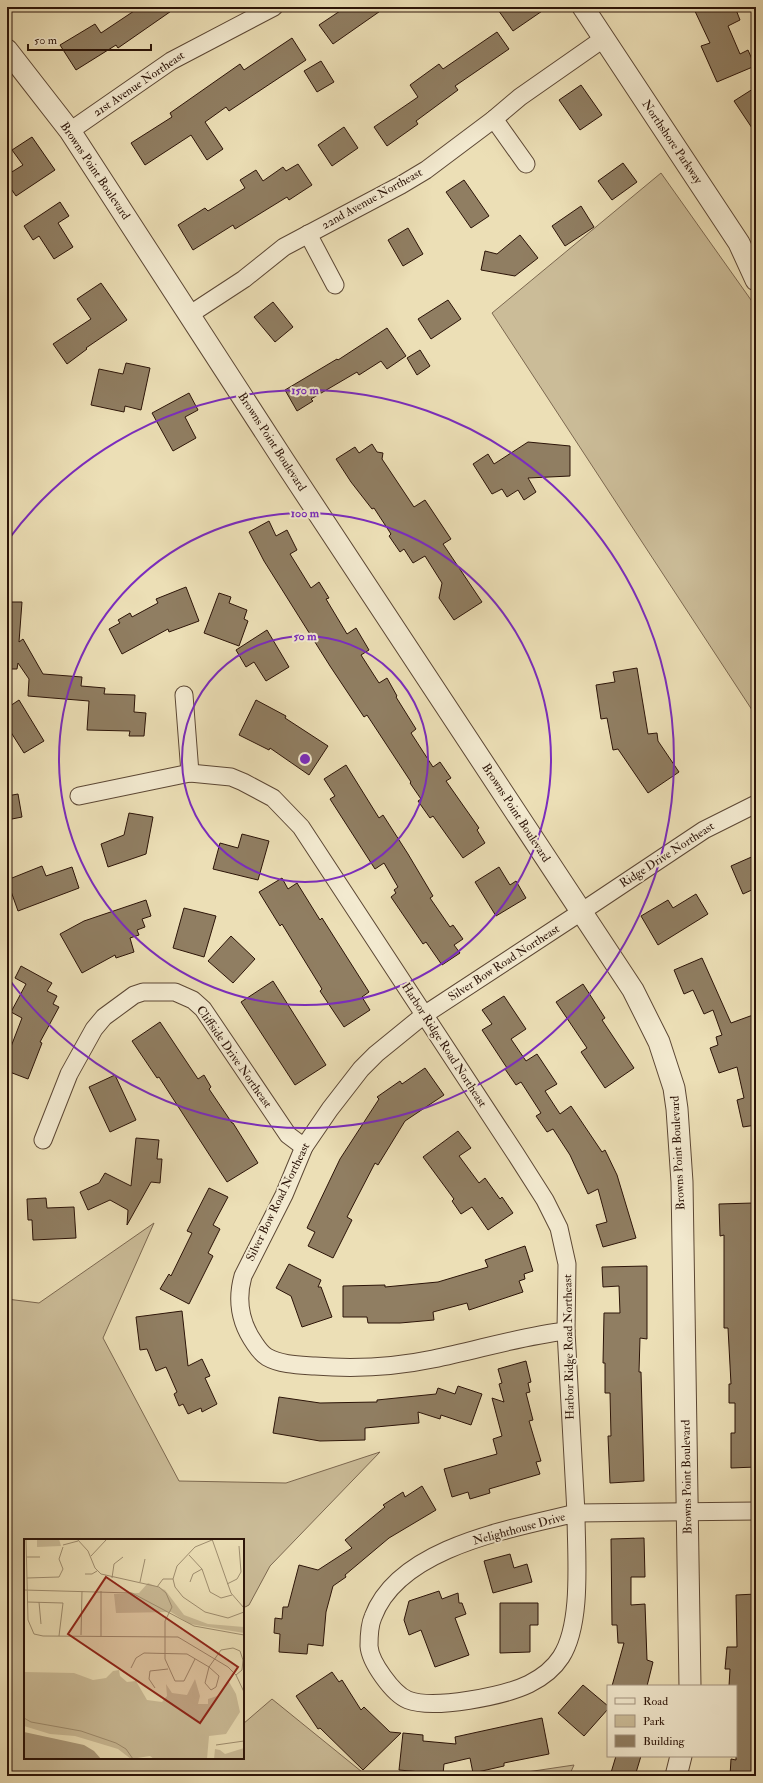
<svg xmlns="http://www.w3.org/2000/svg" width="763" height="1783" viewBox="0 0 763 1783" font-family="'IM FELL Double Pica',serif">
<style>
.green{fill:#cbbc98;stroke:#7c6850}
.building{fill:#907e62;stroke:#2c1408}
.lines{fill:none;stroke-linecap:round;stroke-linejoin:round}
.minor-casing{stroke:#5c4734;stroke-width:19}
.tertiary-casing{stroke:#5c4734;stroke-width:23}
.minor{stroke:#f3ead0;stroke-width:17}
.tertiary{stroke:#f3ead0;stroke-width:21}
.ring{fill:none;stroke:#7b2cbf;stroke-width:2}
.labels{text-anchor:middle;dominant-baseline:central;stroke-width:4;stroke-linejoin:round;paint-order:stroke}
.street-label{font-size:12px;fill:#2c1408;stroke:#f3ead0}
.inset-road{fill:none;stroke:#9f8e70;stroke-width:1}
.view{fill:#8f2418;fill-opacity:0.15;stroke:#8f2418;stroke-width:2}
.inset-edge{fill:none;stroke:#2c1408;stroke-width:2}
.centre{fill:#7b2cbf;stroke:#f3ead0;stroke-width:2}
.ring-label{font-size:12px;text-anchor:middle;font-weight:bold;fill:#7b2cbf;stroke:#f3ead0;stroke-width:4;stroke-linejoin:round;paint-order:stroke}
</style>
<rect width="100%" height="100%" fill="#ecdfb6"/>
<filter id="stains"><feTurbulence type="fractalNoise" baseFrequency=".005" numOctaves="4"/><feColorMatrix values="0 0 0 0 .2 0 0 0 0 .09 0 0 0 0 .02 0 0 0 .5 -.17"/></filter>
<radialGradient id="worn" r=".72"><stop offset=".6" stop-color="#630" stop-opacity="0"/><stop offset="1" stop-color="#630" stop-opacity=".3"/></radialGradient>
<g class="green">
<polygon points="661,173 756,307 756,716 492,313"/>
<polygon points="154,1223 103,1338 179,1481 286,1483 380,1452 270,1566 249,1605 243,1608 243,1540 25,1540 25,1758 243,1758 243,1724 272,1699 367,1776 7,1776 7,1299 39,1303"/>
<polygon points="574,1765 569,1776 500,1776"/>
</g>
<g class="building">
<polygon points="140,7 177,7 118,48 116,45 76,70 60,45 95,24 101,33"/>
<polygon points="346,7 386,7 333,44 319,25"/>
<polygon points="496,7 548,7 513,31"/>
<polygon points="693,7 735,7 740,20 728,26 740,54 748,50 755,66 717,82 701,46 710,43"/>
<polygon points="497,32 509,49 455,86 458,90 416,121 418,124 387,146 374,127 418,97 410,85 439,64 443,69"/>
<polygon points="292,38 306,60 229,111 226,107 205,122 223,149 207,160 191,135 145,165 131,143 172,117 170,113 240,64 244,70"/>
<polygon points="321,61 334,82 317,92 304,71"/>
<polygon points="581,85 602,115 580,130 559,100"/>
<polygon points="756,87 756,134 734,101"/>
<polygon points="344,127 358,148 332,166 318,145"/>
<polygon points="32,137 55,170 16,196 7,183 7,175 23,165 12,150"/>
<polygon points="623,163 637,182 612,200 598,181"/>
<polygon points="298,164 312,185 289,200 287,197 235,229 233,225 193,250 178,225 205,208 208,211 245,188 240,180 256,170 263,181 283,167 286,171"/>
<polygon points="464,180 489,216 471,228 446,192"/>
<polygon points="60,202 69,216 58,223 73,247 54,259 39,236 33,240 24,226"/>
<polygon points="581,206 594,227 565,246 552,226"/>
<polygon points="408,228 423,254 403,266 388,240"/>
<polygon points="520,235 538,258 515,276 481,270 485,251 497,254"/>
<polygon points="101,283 127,320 86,348 87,349 67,364 53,344 91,319 77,299"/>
<polygon points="448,300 461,319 431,339 418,319"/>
<polygon points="273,302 293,327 275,342 254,317"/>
<polygon points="387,328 406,356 387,369 381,361 359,375 357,372 311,399 313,401 297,411 285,390 337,359 338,360"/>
<polygon points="420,350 430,366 417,375 407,358"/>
<polygon points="126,363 150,368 141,410 125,406 124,412 91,405 99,369 123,374"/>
<polygon points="189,393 198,410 185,417 196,438 173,451 152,413"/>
<polygon points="528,442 570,446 570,476 528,478 536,492 524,500 518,490 507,497 502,489 492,494 473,464 488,454 494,464"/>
<polygon points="372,444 377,452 383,453 382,459 414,507 425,500 451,539 443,544 482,602 454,620 439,598 442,583 425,556 413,563 404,549 400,552 389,536 391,534 374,508 372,509 351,482 336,459 355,447 359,453"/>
<polygon points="269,521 276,536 287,530 297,550 290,554 311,588 319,582 329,598 326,599 347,634 356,628 369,650 361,655 379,683 387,678 397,696 396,697 416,729 411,733 433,767 440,762 451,778 446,781 479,828 477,830 485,843 463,858 433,816 430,818 418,801 421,799 410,783 411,782 367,715 364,717 330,666 264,561 249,532"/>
<polygon points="186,587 199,621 169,632 168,629 122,654 109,629 120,623 118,620 130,613 132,617 158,603 156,599"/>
<polygon points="219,593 231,597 229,603 247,610 244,619 248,621 239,646 204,633"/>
<polygon points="7,602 22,602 19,642 23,639 43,674 82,677 81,686 105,688 104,694 135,695 134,712 146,713 144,736 129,736 130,731 87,730 89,701 28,696 29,679 18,663 17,669 7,669"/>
<polygon points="267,630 289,667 266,681 254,662 246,667 236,650"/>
<polygon points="637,668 648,734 657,733 658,741 679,772 648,793 618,749 613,750 607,718 601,719 596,685 615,682 613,672"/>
<polygon points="19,700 44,741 24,753 7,726 7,708"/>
<polygon points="256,700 286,716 285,718 328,746 309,775 270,748 269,750 239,735"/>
<polygon points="346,765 379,818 383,815 408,854 433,896 430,898 450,927 453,925 463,939 454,945 460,953 442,965 426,942 423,944 391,897 396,893 394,890 398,887 384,863 375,869 330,799 335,796 324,779"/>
<polygon points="18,794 22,817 7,820 7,796"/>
<polygon points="129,813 153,817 146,854 108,867 101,844 124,835"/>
<polygon points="242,834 269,841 258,880 213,869 220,843 238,848"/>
<polygon points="756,855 756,888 743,894 731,866"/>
<polygon points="42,866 46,876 72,867 79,888 18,911 7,880"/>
<polygon points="499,867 510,885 516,881 526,898 496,916 475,882"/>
<polygon points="282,878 288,889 297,883 320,920 322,918 369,992 362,997 370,1010 344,1027 320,991 322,989 282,924 280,926 259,892"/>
<polygon points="696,894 708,914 658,945 641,916 668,900 673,908"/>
<polygon points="146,900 151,916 142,919 145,927 137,930 139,935 130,938 134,952 116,958 115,955 82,973 60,934 84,921"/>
<polygon points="184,908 216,916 204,957 173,948"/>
<polygon points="231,936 255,959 233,983 208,961"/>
<polygon points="702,958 731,1023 753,1015 756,1022 756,1125 743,1127 737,1100 744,1098 737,1067 719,1073 710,1048 718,1045 716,1037 722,1035 713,1010 704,1014 693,990 684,994 674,970"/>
<polygon points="21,966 52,983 47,991 57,996 53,1004 59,1007 40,1042 42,1043 28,1079 7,1071 7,1057 22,1018 11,1012 26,984 15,978"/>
<polygon points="273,981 326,1065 295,1085 241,1002"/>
<polygon points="583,984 605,1018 602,1020 634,1068 605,1088 581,1052 587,1048 556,1002"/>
<polygon points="504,996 526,1029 511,1039 526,1061 537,1054 557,1084 545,1091 560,1114 571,1106 602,1152 605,1150 617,1175 636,1238 603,1247 596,1225 607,1222 598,1189 588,1194 570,1155 553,1129 547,1132 536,1116 541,1113 521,1082 516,1085 505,1069 507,1068 482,1030 492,1024 482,1010"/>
<polygon points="160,1022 198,1079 204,1075 211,1087 209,1089 232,1123 233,1123 258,1163 227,1182 159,1077 157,1078 132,1041"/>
<polygon points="425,1068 444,1095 405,1121 378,1165 375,1163 347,1217 352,1220 333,1258 308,1246 315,1232 307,1228 340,1159 379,1099 377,1097 400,1081 402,1084"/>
<polygon points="115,1075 136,1120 110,1132 89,1087"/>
<polygon points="458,1131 471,1148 459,1156 479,1183 485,1178 500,1199 502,1197 513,1213 488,1230 472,1207 461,1214 452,1201 454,1199 423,1157"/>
<polygon points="136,1138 159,1140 157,1159 162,1159 160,1183 151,1182 127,1225 128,1210 110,1200 88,1210 80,1192 99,1183 105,1173 131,1186"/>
<polygon points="209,1188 228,1197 213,1225 220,1229 208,1253 213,1256 189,1304 160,1289 169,1274 171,1276 192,1233 187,1231"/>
<polygon points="46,1198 47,1208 74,1207 76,1238 33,1240 32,1220 28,1220 27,1199"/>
<polygon points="753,1203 754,1248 756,1248 756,1467 731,1468 731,1433 735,1433 735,1403 729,1403 729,1384 731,1384 728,1328 724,1328 724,1235 720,1236 719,1204"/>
<polygon points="525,1246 533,1271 524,1274 525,1279 519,1281 523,1292 469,1310 467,1303 433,1312 434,1320 400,1323 368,1323 367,1317 343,1317 343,1286 385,1285 385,1287 438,1282 488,1267 485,1260"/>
<polygon points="289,1264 321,1280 318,1287 321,1287 332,1317 302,1327 291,1296 276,1288"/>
<polygon points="647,1266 647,1339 640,1338 639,1372 641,1372 644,1481 610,1483 608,1436 611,1436 610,1393 605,1393 605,1363 603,1363 604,1313 620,1313 619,1286 603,1287 602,1267"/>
<polygon points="182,1311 188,1366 202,1359 210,1376 205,1378 217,1404 202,1412 201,1408 188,1414 183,1404 179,1406 174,1394 177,1392 166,1367 156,1371 147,1349 140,1350 136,1317"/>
<polygon points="526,1361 531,1382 528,1383 530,1392 526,1393 533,1420 529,1421 541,1461 536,1462 540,1474 489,1489 490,1493 470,1499 468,1492 452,1497 444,1469 497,1454 493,1439 502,1436 492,1398 504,1402 499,1384 502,1383 498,1369"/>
<polygon points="458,1386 482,1394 471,1425 441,1415 440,1419 418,1412 419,1423 365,1428 365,1440 320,1441 273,1433 279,1397 320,1403 377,1402 377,1400 436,1394 438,1388 455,1394"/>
<polygon points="422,1486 436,1510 389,1538 345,1575 346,1577 333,1586 326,1612 323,1646 308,1644 307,1654 279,1652 280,1634 274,1633 275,1618 282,1619 283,1607 288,1607 299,1565 318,1570 352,1548 345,1540 385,1507 383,1505 403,1492 405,1497"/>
<polygon points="644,1538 645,1577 631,1577 631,1605 645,1604 647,1660 653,1662 647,1686 612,1686 624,1643 618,1643 617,1625 612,1625 611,1539"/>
<polygon points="510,1554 514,1568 527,1564 532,1582 493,1593 484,1561"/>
<polygon points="439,1591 442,1599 458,1593 459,1603 462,1603 466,1614 455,1618 469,1655 435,1667 421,1630 409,1635 404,1620 409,1601"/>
<polygon points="756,1594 756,1776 730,1776 731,1759 736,1760 736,1686 729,1686 730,1669 725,1669 727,1647 737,1647 736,1595"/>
<polygon points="500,1603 538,1603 538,1625 530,1625 530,1652 500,1653"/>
<polygon points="332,1672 339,1682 342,1680 361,1710 364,1707 390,1732 401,1733 363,1770 320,1728 318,1729 296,1696"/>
<polygon points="583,1685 608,1706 608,1709 584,1736 558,1713"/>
<polygon points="542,1718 549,1754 504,1763 504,1766 473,1773 470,1758 444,1764 443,1774 399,1770 403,1733 423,1735 423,1741 456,1744 455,1737"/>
<polygon points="616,1756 641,1756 635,1776 610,1776"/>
</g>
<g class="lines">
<defs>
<g id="minor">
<polyline points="494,119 526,164"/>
<polyline points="70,131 171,61 274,7"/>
<polyline points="308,234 335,285"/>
<polyline points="189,315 244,279 284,247 401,185 426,170 494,119 520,97 603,39"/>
<polyline points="184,695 190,773"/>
<polyline points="79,796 190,773 231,777 243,782 273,798 301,827 515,1153 545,1200 559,1228 567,1264 566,1331 576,1513 756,1511"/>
<polyline points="43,1140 69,1074 94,1029 104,1017 134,995 143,992 175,992 193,1000 203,1009 288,1135 304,1147"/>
<path d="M566,1331C521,1336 478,1350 433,1359C395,1367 354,1369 315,1366C300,1365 281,1365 267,1357C262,1354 259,1350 255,1344C240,1323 236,1301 243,1276L284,1195L304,1147L330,1109L361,1069L376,1054L424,1015L581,912L704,830L756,804"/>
<path d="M576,1513C576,1554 583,1623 561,1657C554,1668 541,1678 529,1684C504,1696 434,1710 408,1700C393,1694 370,1662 369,1646C369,1637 369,1626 373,1617C399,1547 511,1529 576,1513Z"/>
</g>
<g id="tertiary">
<polyline points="583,7 739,243 756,280"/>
<polyline points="7,50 70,131 284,461 633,990 659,1042 674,1088 677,1109 682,1182 690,1686"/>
<polyline points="676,1776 681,1756"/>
</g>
</defs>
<use href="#minor" class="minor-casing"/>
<use href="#tertiary" class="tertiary-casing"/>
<use href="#minor" class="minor"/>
<use href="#tertiary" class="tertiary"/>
</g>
<g class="ring">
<circle cx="305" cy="759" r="123"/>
<circle cx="305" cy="759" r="246"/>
<path d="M8 540A369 369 0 1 1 8 978"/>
</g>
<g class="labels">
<g class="street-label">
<text transform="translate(139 84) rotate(-34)">21st Avenue Northeast</text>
<text transform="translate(672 142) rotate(56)">Northshore Parkway</text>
<text transform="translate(95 171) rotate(56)">Browns Point Boulevard</text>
<text transform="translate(372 199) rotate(-29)">22nd Avenue Northeast</text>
<text transform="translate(272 442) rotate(57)">Browns Point Boulevard</text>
<text transform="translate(516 813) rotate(57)">Browns Point Boulevard</text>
<text transform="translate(667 855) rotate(-33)">Ridge Drive Northeast</text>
<text transform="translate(504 963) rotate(-33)">Silver Bow Road Northeast</text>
<text transform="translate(444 1045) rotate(57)">Harbor Ridge Road Northeast</text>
<text transform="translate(234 1057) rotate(55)">Cliffside Drive Northeast</text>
<text transform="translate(678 1153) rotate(-93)">Browns Point Boulevard</text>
<text transform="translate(278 1202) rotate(-64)">Silver Bow Road Northeast</text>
<text transform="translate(569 1347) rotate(-91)">Harbor Ridge Road Northeast</text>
<text transform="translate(687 1477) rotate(-91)">Browns Point Boulevard</text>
<text transform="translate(519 1529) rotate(-15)">Nelighthouse Drive</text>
</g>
</g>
<g transform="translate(24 1539)">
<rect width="220" height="220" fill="#ecdfb6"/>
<path d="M13,0H35L37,7L13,8ZM124,44L141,51L160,76L184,85L220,88V94L166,85L147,73L92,74L90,55L115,54ZM95,131L96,137L103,143L112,142L123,161L138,163L143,157L142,145L148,154L163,156L171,140L176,157L174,165H184V160L196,156L204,141L212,155L216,173L202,195L185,197L183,220H130L126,217L107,220L94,210L51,197L26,195L0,187V133L50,134L69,141L82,139L89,132ZM220,209V220H190L191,210L196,211L201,215Z" fill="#cbbc98"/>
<path d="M0,193L60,206L70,212L77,220H0Z" fill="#ab9a7b"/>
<path class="inset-road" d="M2,0L4,81L10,95L19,97L154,98L204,128L212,136L220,153M53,0L64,12L71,29L77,35L135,48L142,54L148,68L141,82V120L151,142H160L171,120M188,0L207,54L220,69M188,1L171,8L153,27L149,40L151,48L159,58L181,73L204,79L220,73M39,6L54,2M165,16L178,30L186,53L197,59L208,56M67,17L82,1M2,18H16M61,35H68L73,32M3,39L35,38L39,30L35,20L39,8M88,39L90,25L99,18M116,43L121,20M166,43L169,35L178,30M203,45L213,40L217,33L215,7M133,48L139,40H149M0,51L108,54L170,87L220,96M3,63L39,64L35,97M15,63L17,85M57,96L58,52M77,97V52M185,128L195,137L192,148L187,151L181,144ZM107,129L112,119L120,114L163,115L185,128L197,111L209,109L216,112L219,121L218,131L212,136M131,149L125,140L126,132L144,130M0,179L7,183L57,192L92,204L102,210L109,220M192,206L220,202"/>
<path class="view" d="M82,38L214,128L176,184L44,95Z"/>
<rect width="220" height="220" class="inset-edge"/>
</g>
<circle cx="305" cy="759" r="6" class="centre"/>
<g class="ring-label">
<text x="305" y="394">150 m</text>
<text x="305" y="517">100 m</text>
<text x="305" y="640">50 m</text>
</g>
<rect width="763" height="1783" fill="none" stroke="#ecdfb6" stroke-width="24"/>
<rect x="8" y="8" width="747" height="1767" fill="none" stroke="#2c1408" stroke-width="2"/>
<rect x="12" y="12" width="739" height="1759" fill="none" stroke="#2c1408"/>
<rect x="607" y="1685" width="130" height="72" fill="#f3ead0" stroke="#a39480"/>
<rect x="615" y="1698" width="20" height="6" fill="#f3ead0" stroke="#a39480"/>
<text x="643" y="1705" font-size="12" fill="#2c1408">Road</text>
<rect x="615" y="1715" width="20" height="12" fill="#cbbc98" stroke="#a39480"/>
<text x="643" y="1725" font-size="12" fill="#2c1408">Park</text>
<rect x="615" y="1735" width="20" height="12" fill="#907e62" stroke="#a39480"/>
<text x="643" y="1745" font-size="12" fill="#2c1408">Building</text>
<path d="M28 44v6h123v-6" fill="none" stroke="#2c1408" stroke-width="2"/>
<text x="34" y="44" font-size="12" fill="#2c1408" stroke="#f3ead0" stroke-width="3" paint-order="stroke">50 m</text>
<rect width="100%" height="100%" filter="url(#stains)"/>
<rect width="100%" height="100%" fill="url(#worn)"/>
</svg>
